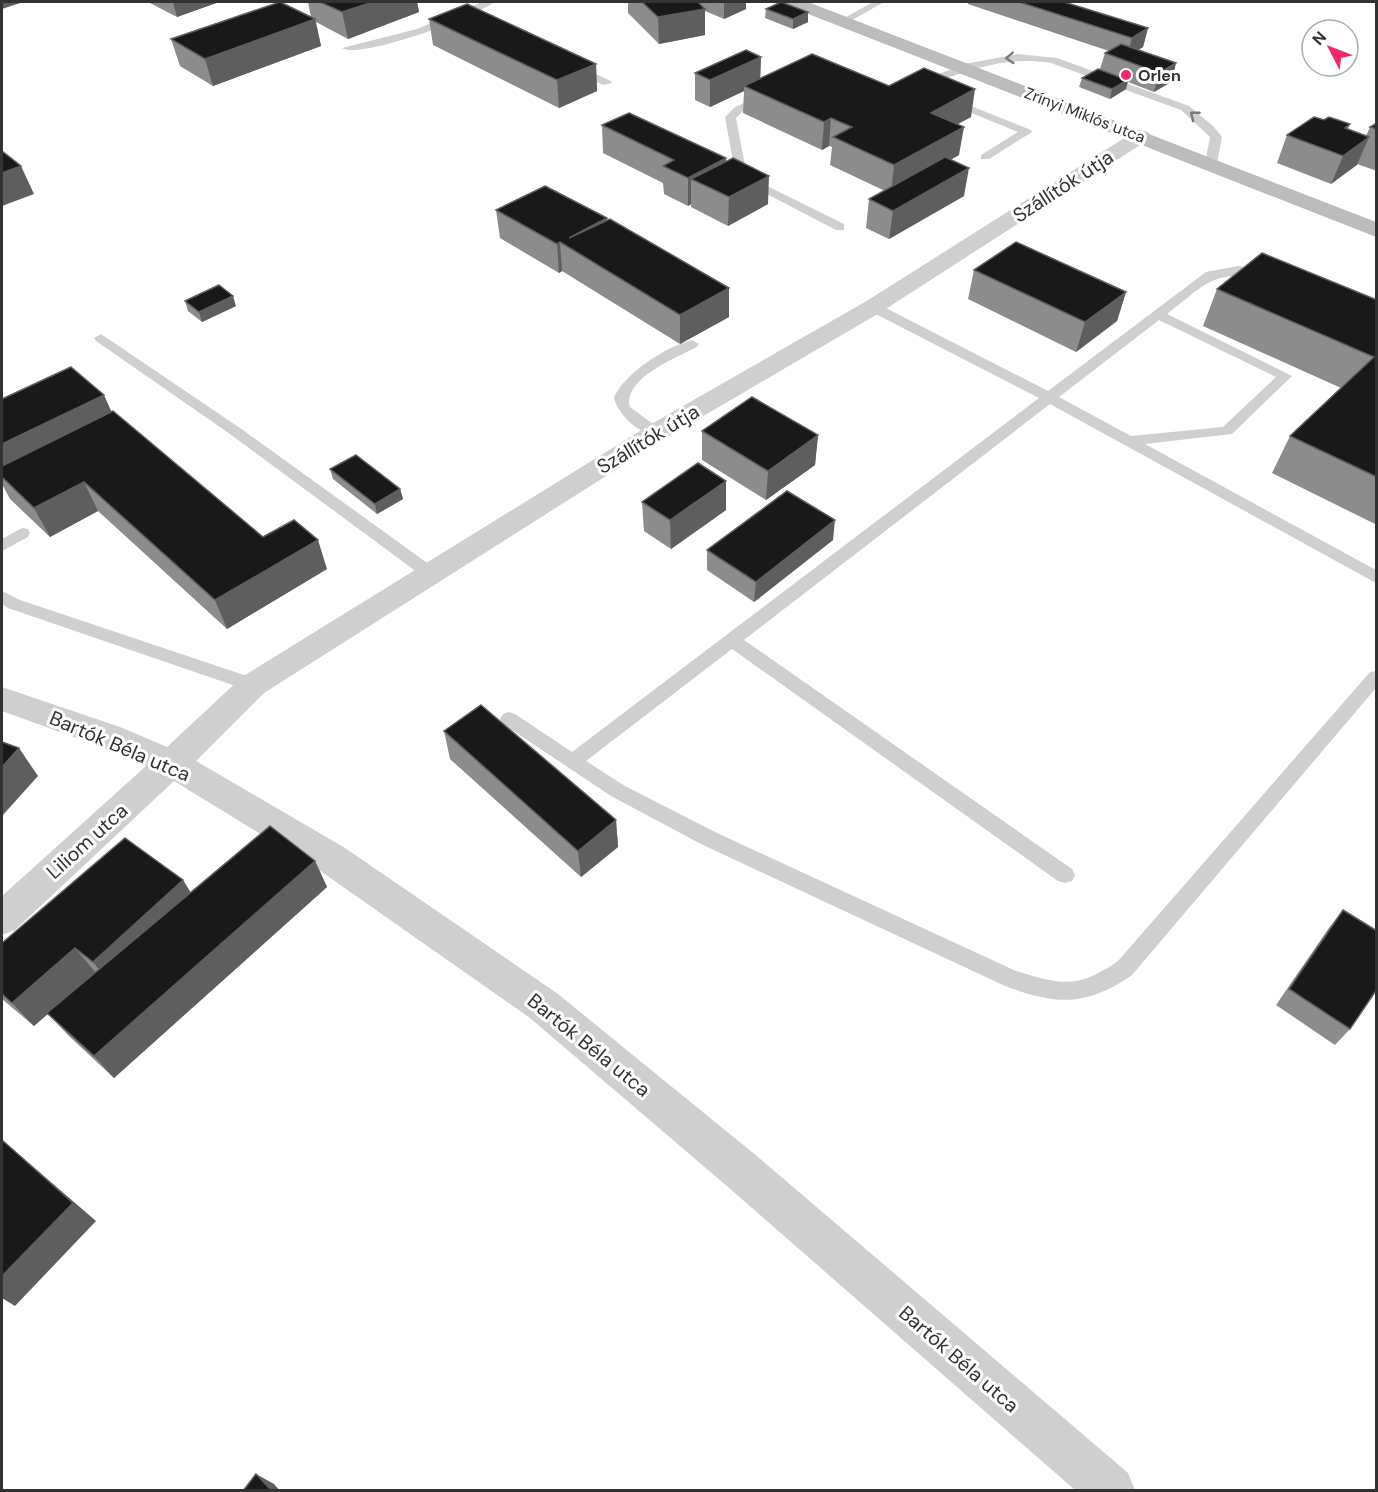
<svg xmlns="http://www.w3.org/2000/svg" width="1378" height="1492" viewBox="0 0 1378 1492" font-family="'DM Sans',sans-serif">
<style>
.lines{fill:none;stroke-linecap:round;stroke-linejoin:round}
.lane{fill:#cfcfcf;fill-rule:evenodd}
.street{fill:#cfcfcf;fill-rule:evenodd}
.secondary{fill:#bcbcbc;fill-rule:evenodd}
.wall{fill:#8c8c8c}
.shaded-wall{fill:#5e5e5e}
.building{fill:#191919;stroke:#5e5e5e;stroke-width:1.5}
.oneway{stroke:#797979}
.poi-dot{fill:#f32967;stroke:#fff;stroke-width:2}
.labels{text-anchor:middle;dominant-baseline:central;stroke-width:6;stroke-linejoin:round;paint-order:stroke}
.far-poi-label{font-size:16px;font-weight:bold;fill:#323232;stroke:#fff;text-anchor:start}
.far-street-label{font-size:16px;fill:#323232;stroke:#fff}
.street-label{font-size:20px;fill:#323232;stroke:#fff}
</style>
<rect width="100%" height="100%" fill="#fff"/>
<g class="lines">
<g class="lane">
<path d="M482,2H494C477,17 358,60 342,48L417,29Z"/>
<polygon points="873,2 884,2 847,23 839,21"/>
<path d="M1018,54L1057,58L1189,106L1213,126L1222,137L1217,163L1211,166L1205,163L1210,137L1181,110L1051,63C999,55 968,73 920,86L915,83L965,64Z"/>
<polygon points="576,65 611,81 612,83 603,85 572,70 572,66"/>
<polygon points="764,94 769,97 768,99 743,111 736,118 747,176 844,224 844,230 836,230 736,178 725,117 735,107"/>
<polygon points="951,98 1031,130 1032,132 989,159 981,159 981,155 1018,132 947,103 946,101"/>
<path d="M1238,266L1263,270L1269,274L1263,278C1212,270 1205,285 1167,314L1292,376L1232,434L1145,444L1376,570V583L1050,404L744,640L1072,869L1075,875L1072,881L1065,883L1058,881L732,649L586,761L625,786L715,832L1016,971C1061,985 1078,989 1118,961L1370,672L1376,671V688L1132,975C1086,1007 1056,1005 1005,986L701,844L611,796L503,724L500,719L503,714L509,712L515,714L572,752L1039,398L868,310L867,307L868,304H878L1048,391L1206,272ZM1159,320L1276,377L1223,427L1131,436L1059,397Z"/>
<polygon points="101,334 240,428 437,570 439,574 437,578 425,578 230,434 96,341 94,338"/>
<path d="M692,340L699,344L697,347C676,358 623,378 630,407L664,432L662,435C644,440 617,414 614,398C623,374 667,346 692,340Z"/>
<polygon points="22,528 28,529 30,533 28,537 2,551 2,539"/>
<polygon points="2,591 20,600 259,680 262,685 259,690 253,692 8,608 2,604"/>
</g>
<polygon class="street" points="1141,130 1148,132 1151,136 1148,140 881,312 666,438 264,693 196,761 345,848 558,994 758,1157 1128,1473 1135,1490 1075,1490 728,1187 530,1018 319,870 174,781 15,930 2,935 2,896 146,766 96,745 2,711 2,687 120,727 167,747 242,677 648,426 865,302 1134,132"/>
<polygon class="secondary" points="785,2 808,2 1376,222 1376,237 788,6"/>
</g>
<g class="wall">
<polygon points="148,2 219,2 177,17"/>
<polygon points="308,2 417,2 419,12 348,39 316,22 321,46 213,86 180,66 171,39 311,17"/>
<polygon points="628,2 746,2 746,9 724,19 705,11 705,35 659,44 628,13"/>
<polygon points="968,2 1064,2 1148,28 1143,47 1138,50 1176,63 1171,82 1154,92 1128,82 1126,89 1110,99 1079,87 1082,78 1100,69 1105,53 1109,51 968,4"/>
<polygon points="766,9 808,12 808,22 793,29 765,18"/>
<polygon points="429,19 596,64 597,91 559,108 433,45"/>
<polygon points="761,57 760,78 889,86 971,117 957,124 959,155 951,159 964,196 889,239 866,228 869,199 885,191 830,165 832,147 829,146 822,150 743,113 744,91 710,107 695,100 695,73"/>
<polygon points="1324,120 1350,124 1348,129 1366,136 1370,127 1377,123 1377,171 1357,164 1331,184 1277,163 1287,135"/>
<polygon points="602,125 726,158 726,162 768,204 728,226 691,207 691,204 688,206 664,194 663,183 603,153"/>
<polygon points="496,210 607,221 729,317 680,344 562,271 559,273 500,238"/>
<polygon points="974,270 1126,292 1117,321 1076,352 968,299"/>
<polygon points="1217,289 1377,300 1377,525 1272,473 1290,436 1341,388 1203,326"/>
<polygon points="185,301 236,306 202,322 188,311"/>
<polygon points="2,399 111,412 263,537 327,569 227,629 98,511 50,537 10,499 2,484"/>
<polygon points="702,431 818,435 815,465 766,500 702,460"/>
<polygon points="330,469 400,489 403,499 377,514 333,479"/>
<polygon points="642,502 726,510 671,549 644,531"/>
<polygon points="833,540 754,602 707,570 707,550"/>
<polygon points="444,731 616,820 618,847 581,877 450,759"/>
<polygon points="315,861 327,887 114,1078 69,1036 48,1014 34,1026 2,999 2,943 183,880 190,892"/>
<polygon points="1343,910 1350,1029 1335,1045 1276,1005 1329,928"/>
</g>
<g class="shaded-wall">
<polygon points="2,2 23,2 2,9"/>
<polygon points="173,2 219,2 177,17"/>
<polygon points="373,2 417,2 419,12 348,39 342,12"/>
<polygon points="724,2 746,2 746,9 724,19"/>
<polygon points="705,9 705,35 659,44 658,17"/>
<polygon points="808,12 808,22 793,29 793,19"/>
<polygon points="315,19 321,46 213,86 205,59"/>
<polygon points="1148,28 1143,47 1127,57 1132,38"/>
<polygon points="761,57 760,84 744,86 744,91 710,107 710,80"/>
<polygon points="1176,63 1171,82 1154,92 1159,73"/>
<polygon points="596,64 597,91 559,108 557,80"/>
<polygon points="1128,80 1126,89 1110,99 1112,89"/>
<polygon points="975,89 971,117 927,141 931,113"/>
<polygon points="831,118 829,146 822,150 824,122"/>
<polygon points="964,127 959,155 891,194 894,165"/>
<polygon points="1369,137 1357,165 1331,184 1343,156"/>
<polygon points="726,158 725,186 691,179 691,204 688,206 688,178"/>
<polygon points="21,166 34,194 2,206 2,173"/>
<polygon points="969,168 964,196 889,239 893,211"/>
<polygon points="769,176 768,204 728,226 729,197"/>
<polygon points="607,218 608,247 569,238"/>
<polygon points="560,242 562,271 559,273 557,244"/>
<polygon points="729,288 729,317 680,344 680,315"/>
<polygon points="1126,292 1117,321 1076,352 1085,322"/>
<polygon points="233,296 236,306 202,322 199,312"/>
<polygon points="104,395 117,424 2,468 2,444"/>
<polygon points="818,435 815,465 766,500 768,471"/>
<polygon points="726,481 726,510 671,549 670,520"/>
<polygon points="84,482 98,511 50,537 34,508"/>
<polygon points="400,489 403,499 377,514 375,504"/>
<polygon points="835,520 833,540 754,602 756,582"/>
<polygon points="318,540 327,569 227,629 215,600"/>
<polygon points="19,748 38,776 2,816 2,767"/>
<polygon points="616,820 618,847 581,877 578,851"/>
<polygon points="315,861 327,887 114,1078 94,1056"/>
<polygon points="183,880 199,906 112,986 93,962"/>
<polygon points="75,948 95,972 34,1026 12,1003"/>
<polygon points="2,1140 96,1221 15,1306 2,1298"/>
<polygon points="256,1474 274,1484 280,1491 272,1491"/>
</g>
<g class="building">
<polygon points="280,2 315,19 205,59 171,39"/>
<polygon points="320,2 373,2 342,12"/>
<polygon points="642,2 698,2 705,9 658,17"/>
<polygon points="781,2 808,12 793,19 766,9"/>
<polygon points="1019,2 1064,2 1148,28 1132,38"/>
<polygon points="467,4 596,64 557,80 429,19"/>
<polygon points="1121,44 1176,63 1159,73 1105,53"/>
<polygon points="746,50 761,57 710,80 695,73"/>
<polygon points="812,54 889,86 924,68 975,89 931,113 964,127 894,165 833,137 852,127 831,118 824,122 744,86"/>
<polygon points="1098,69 1128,80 1112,89 1082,78"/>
<polygon points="629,113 726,158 688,178 663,166 674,160 602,125"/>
<polygon points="1314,117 1324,120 1329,117 1350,124 1345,128 1369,137 1343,156 1287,135"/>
<polygon points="1377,123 1377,129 1370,127"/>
<polygon points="2,151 21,166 2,173"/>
<polygon points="945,157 969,168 893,211 869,199"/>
<polygon points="733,158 769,176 729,197 691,179"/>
<polygon points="545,186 607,218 569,238 610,219 729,288 680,315 560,242 557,244 496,210"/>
<polygon points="1016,242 1126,292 1085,322 974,270"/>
<polygon points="1262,253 1377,300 1377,477 1290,436 1374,357 1217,289"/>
<polygon points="219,285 233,296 199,312 185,301"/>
<polygon points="71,367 104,395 2,444 2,399"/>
<polygon points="752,397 818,435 768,471 702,431"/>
<polygon points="113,411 263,537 294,520 318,540 215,600 84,482 34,508 2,477 2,466"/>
<polygon points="356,455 400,489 375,504 330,469"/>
<polygon points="698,463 726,481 670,520 642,502"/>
<polygon points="787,491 835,520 756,582 707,550"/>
<polygon points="481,705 616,820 578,851 444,731"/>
<polygon points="2,742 19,748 2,767"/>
<polygon points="270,826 315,861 94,1056 47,1013"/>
<polygon points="125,838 183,880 93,962 75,948 12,1003 2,994 2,943"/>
<polygon points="1343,910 1377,931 1377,989 1350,1029 1289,989"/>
<polygon points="2,1140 73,1203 2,1276"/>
<polygon points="256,1474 272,1491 243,1491"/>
</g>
<defs><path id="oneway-chevron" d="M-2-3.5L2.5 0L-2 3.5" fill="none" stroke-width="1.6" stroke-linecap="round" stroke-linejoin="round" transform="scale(1.5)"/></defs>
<g class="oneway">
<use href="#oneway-chevron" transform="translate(1010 58) rotate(177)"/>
<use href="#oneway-chevron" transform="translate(1194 115) rotate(-141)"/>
</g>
<circle class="poi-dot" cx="1126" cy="75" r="6"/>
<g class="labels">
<g class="far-poi-label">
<text x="1138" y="75">Orlen</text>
</g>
<g class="far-street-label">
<text transform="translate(1085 115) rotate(21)">Zrínyi Miklós utca</text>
</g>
<g class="street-label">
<text transform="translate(1063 186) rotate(-33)">Szállítók útja</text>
<text transform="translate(648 439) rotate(-31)">Szállítók útja</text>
<text transform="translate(120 746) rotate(23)">Bartók Béla utca</text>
<text transform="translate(87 841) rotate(-42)">Liliom utca</text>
<text transform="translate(589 1045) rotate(39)">Bartók Béla utca</text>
<text transform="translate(959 1359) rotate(41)">Bartók Béla utca</text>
</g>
</g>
<rect width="1378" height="1492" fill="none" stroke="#323232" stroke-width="6"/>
<g transform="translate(1330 48) rotate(312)"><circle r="28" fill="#ffffff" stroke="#adadad" stroke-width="1.5"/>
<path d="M0-4.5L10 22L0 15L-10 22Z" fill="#f32967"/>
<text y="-9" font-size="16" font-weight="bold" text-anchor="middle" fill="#323232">N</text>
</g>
</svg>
